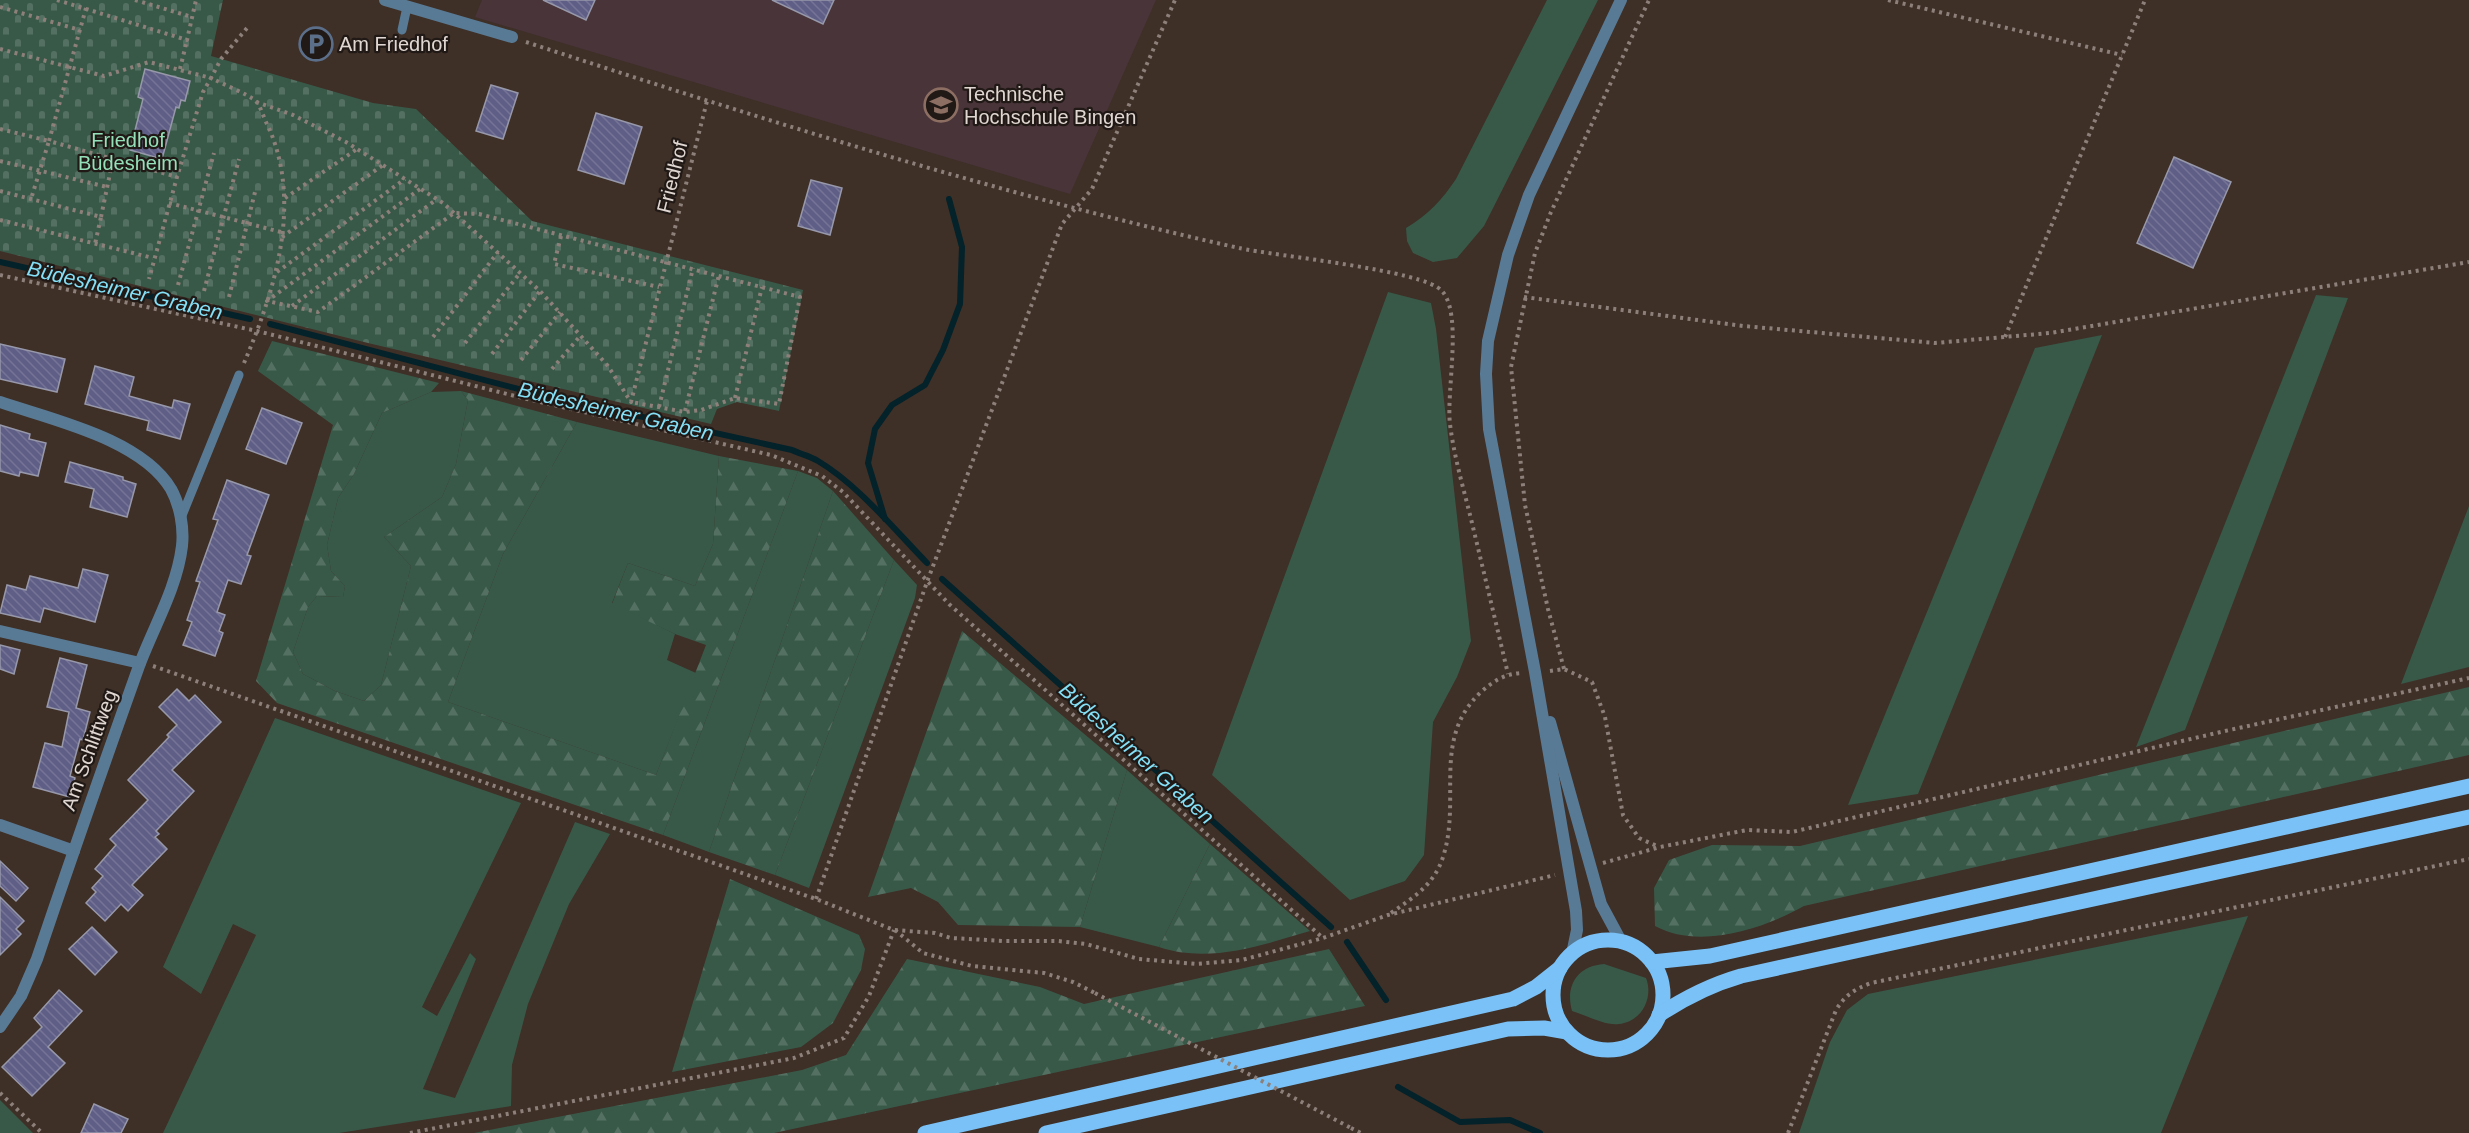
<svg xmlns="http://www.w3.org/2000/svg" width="2469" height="1133" viewBox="0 0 2469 1133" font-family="Arial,sans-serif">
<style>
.education{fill:#483439}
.grass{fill:#385948}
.forest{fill:url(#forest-firs)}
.cemetery{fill:url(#cemetery-stones)}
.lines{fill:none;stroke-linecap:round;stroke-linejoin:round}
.stream{stroke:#032229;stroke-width:6}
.building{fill:url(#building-back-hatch);stroke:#9798aa;stroke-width:1.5}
.path{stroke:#8d807a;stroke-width:4;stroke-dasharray:3 4.5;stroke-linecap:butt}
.service{stroke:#597a94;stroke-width:9}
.minor{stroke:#597a94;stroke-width:12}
.primary{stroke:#79c1f6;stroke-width:15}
.path-bridge{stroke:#8d807a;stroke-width:4;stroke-dasharray:3 4.5;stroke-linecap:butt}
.labels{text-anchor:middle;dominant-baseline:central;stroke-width:4.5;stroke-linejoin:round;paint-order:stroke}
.poi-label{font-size:20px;fill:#e1d7d2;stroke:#201915;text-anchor:start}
.park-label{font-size:20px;fill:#94e0b9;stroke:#201915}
.street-label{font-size:20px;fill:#e1d7d2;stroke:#201915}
.water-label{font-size:21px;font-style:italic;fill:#84e0f7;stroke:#201915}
</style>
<defs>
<pattern id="forest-firs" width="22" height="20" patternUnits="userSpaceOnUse" patternTransform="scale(1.5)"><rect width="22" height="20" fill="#385948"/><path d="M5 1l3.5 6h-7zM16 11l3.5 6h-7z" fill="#547062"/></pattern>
<pattern id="cemetery-stones" width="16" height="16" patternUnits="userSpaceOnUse" patternTransform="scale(1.5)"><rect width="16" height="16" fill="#385948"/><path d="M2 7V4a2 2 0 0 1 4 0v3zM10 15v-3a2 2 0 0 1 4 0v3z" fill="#547062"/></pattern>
<pattern id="building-back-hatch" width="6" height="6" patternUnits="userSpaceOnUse" patternTransform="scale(1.5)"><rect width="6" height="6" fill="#5f5e86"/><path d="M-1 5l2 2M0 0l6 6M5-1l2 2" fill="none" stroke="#767496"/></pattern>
</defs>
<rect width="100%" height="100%" fill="#3e2f27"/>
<polygon class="education" points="482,0 1156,0 1070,194 475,17"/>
<g class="grass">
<path d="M1547,0H1598L1484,226L1457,258L1433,262L1413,253L1407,241L1406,228C1428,215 1442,200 1456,179Z"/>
<polygon points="1388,292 1431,303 1436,329 1471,641 1457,677 1433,722 1424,855 1405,881 1350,900 1212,775"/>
<polygon points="2316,295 2348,298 2185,730 2136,747"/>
<polygon points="2102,335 1918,794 1848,805 2035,348"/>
<polygon points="461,391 468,400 456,464 442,497 384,537 411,566 381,685 364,701 335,691 303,674 293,652 308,607 317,596 343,597 345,586 331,571 327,545 338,498 354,474 382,413 431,392"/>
<polygon points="577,422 719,456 713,544 695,586 628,563 612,603 675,634 667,660 696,673 656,775 448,702 503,554"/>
<polygon points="798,471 817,478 833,491 709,852 663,835"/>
<polygon points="2469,506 2469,667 2401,684"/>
<polygon points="894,560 917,585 915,598 809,888 775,875"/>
<polygon points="275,718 521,803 422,1007 437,1016 470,953 476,959 423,1089 455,1098 575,822 610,834 569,904 528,1004 512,1065 511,1106 339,1133 163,1133 256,935 233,924 201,994 163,967"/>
<polygon points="1127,770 1210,844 1159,947 1080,927"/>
<polygon points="2248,916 2161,1133 1799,1133 1830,1042 1847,1010 1868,994"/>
<path d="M1604,964L1646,978C1654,998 1641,1022 1619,1024C1605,1026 1586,1015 1572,1011C1565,986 1577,966 1604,964Z"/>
<polygon points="0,1100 33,1133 0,1133"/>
</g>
<g class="forest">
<polygon points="272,341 439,383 431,392 382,413 354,474 338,498 327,545 331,571 345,586 343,597 317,596 308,607 293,652 303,674 335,691 364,701 381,685 411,566 384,537 442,497 456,464 468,400 461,391 577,422 503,554 448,702 656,775 706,645 675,634 612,604 628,563 695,586 713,544 719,456 798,471 663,835 277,703 256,681 333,425 258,371"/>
<polygon points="833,491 894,560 775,875 709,852"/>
<polygon points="962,631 1127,770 1080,927 958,925 938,902 911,888 868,897"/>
<path d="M2469,687V755L1804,906C1763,929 1699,950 1655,926L1654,888L1669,860L1712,845L1800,846Z"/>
<path d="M1210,844L1310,931C1262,945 1209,964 1159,947Z"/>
<polygon points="730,879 859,935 865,949 861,970 833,1023 801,1047 672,1072"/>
<polygon points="1329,949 1365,1006 774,1133 474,1133 802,1070 846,1055 907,959 1040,987 1084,1004"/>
</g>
<polygon class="cemetery" points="0,0 223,0 211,56 373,103 416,109 532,221 803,290 779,411 737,402 717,409 711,424 368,343 0,251"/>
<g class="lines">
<g class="stream">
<polyline points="0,262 250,319"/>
<path d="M270,324L530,392L792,450C800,454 810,456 818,461C857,484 895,530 927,563"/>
<polyline points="885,519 868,463 875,429 892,405 925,385 943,350 960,304 962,247 949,199"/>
<polyline points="942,579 1331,927"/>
<polyline points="1347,942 1386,1000"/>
<polyline points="1398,1087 1460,1122 1510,1120 1540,1133"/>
</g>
</g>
<g class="building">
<polygon points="543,0 595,0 586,20"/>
<polygon points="772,0 834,0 823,24"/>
<polygon points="145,69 190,81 185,101 181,100 179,108 176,107 162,159 130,150 143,99 138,97"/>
<polygon points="491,85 518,93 503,139 476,131"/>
<polygon points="596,113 642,127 624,184 578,170"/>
<polygon points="2174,157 2231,182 2193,268 2137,243"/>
<polygon points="811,180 842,188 830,235 798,226"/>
<polygon points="0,344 65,359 57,392 0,379"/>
<polygon points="95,366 134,377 129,396 172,408 174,400 190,404 180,439 147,430 149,421 85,404"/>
<polygon points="262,408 302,423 286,464 246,449"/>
<polygon points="0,425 30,434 29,439 46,443 38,476 20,472 19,476 0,471"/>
<polygon points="70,462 123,477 123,480 136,484 127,517 90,507 94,489 65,482"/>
<polygon points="227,480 269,495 247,555 251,556 241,584 228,580 217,612 225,615 219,631 223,633 215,656 183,645 192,622 187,620 200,582 196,581 218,520 213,519"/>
<polygon points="83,569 108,575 95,622 44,608 40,622 0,613 7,585 26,590 30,576 78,588"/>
<polygon points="0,645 20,650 14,674 0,669"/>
<polygon points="60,658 87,665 76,708 90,712 83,740 80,739 70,776 75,778 70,797 33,787 45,743 62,747 69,712 47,707"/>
<polygon points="177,689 189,701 195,695 221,722 172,770 194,791 156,831 159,834 155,837 167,849 132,885 143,895 128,911 121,904 105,921 86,903 96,892 92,888 103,876 95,869 116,845 110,839 148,800 128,780 169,737 167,735 177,725 159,707"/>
<polygon points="0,861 28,888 16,901 0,886"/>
<polygon points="0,897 24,921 16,929 21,934 0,955"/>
<polygon points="92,927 117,952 95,975 69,949"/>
<polygon points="59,990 82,1011 48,1047 65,1063 32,1096 2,1067 42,1027 34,1018"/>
<polygon points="94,1104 128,1119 121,1133 81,1133"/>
</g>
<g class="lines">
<g class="path">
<polyline points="57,0 187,40 196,0"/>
<polyline points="135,0 192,17"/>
<polyline points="1888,0 2122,55"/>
<polyline points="0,7 80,30"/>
<polyline points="86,8 49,141 177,177"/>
<path d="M526,42C761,119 997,194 1239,248C1275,256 1424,270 1442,291C1463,314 1446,392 1450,424C1454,457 1464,490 1472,523C1484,573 1496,623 1508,674"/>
<polyline points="0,49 104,76 149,62 211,78 203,92 177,177 149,279"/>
<polyline points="180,69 187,40"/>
<polyline points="256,102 293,115 346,142 443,203 540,291 608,366 631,402 707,101"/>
<polyline points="0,129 49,141 31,199"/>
<polyline points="0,161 107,187"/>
<polyline points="420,189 267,301 318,312 454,213 479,214 800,297 779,404 735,398 701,410 685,412 631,402"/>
<polyline points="0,191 101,217 95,244"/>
<polyline points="285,198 357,149"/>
<polyline points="169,203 281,232"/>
<polyline points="101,217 113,159"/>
<polyline points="0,220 153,258"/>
<polyline points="561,236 554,264 659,287"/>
<polyline points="282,237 383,165"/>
<polyline points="277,272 405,179"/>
<polyline points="0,275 257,331 527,399 771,455 822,476 843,492 949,604 1323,938"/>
<polyline points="178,285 214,153"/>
<polyline points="204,291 239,159"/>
<polyline points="229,297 256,188"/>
<polyline points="1524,297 1743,326 1935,343 2050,333 2469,262"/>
<polyline points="292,306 437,199"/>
<polyline points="433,337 498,252"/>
<polyline points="2005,337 2145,0"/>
<polyline points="465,343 520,273"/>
<polyline points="492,354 540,291"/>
<polyline points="521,360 560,312"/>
<path d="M244,363C275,290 303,203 268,126C264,119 261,107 256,101C249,95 221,83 211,78L221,59L247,28"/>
<polyline points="552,369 581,335"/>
<polyline points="735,398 762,287"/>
<polyline points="659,407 693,268"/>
<polyline points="685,411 719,275"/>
<polyline points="153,666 816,899 894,930 935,933 951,938 1004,941 1058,941 1086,944 1139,959 1196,964 1242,960 1323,938 1388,915 1555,875"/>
<polyline points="1564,669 1548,609 1525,505 1511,367 1535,253 1551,212 1649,0"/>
<polyline points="1550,671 1564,669 1592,682 1605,717 1623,815 1639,838 1659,847"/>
<polyline points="1603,863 1660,847 1747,830 1792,832 2225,731 2469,678"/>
<polyline points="816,899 927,582 1062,224 1092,189 1175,0"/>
<path d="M1391,913C1414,897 1434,885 1443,857C1462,799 1431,739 1481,692C1493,681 1505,674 1521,673"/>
<polyline points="895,930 923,953 972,966 1044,973 1073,982 1095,993"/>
<polyline points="0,1093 42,1133"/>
<polyline points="1351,1128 1361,1133"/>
<polyline points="410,1133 794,1058 844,1038 869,996 894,930"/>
<path d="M1788,1133L1836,1010C1845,995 1855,989 1871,983L2469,859"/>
</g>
<g class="service">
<polyline points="402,30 407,7"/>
<polyline points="181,518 239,375"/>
</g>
<g class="minor">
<polyline points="385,0 512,37"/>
<path d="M0,402C53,420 141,439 171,489C180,505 184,528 182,546C177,588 153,628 139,666C104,764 70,861 37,959L21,996L0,1027"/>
<polyline points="0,631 140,663"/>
<polyline points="1550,722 1601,904 1622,943"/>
<polyline points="0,825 74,851"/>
<polyline points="1572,954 1577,930 1576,911 1535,672 1489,429 1486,374 1488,341 1508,255 1529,195 1621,0"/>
</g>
<g class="primary">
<circle cx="1608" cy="995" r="55"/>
<polyline points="1652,962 1710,956 2469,786"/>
<path d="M1659,1015C1686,997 1710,985 1741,976L2469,817"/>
<polyline points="925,1133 1513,999 1536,987 1560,968"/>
<polyline points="1046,1133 1508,1029 1544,1028 1567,1032"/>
</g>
<polyline class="path-bridge" points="1095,993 1351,1128"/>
</g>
<defs>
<symbol id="parking-ring" viewBox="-11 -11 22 22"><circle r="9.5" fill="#201915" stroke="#5c6f8a" stroke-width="1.5"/><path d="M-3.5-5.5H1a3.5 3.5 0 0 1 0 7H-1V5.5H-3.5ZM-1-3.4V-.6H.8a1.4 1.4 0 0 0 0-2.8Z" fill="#5c6f8a"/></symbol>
<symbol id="university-ring" viewBox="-11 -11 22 22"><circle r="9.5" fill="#201915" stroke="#8d6e63" stroke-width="1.5"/><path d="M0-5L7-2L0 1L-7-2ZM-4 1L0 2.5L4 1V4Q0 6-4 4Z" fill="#8d6e63"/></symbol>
</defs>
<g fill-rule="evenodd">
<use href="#parking-ring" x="297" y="25" width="38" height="38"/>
<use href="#university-ring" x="922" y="86" width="38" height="38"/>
</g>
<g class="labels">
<g class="poi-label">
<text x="339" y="44">Am Friedhof</text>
<text x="964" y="94">Technische<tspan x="964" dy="23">Hochschule Bingen</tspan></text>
</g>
<g class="park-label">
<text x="128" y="140">Friedhof<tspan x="128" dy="23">Büdesheim</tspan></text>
</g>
<g class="street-label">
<text transform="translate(672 177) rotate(-76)">Friedhof</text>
<text transform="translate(89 750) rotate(-70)">Am Schlittweg</text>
</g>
<g class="water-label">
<text transform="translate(125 290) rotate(13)">Büdesheimer Graben</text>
<text transform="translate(616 411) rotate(13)">Büdesheimer Graben</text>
<text transform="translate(1137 753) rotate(42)">Büdesheimer Graben</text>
</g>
</g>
</svg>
